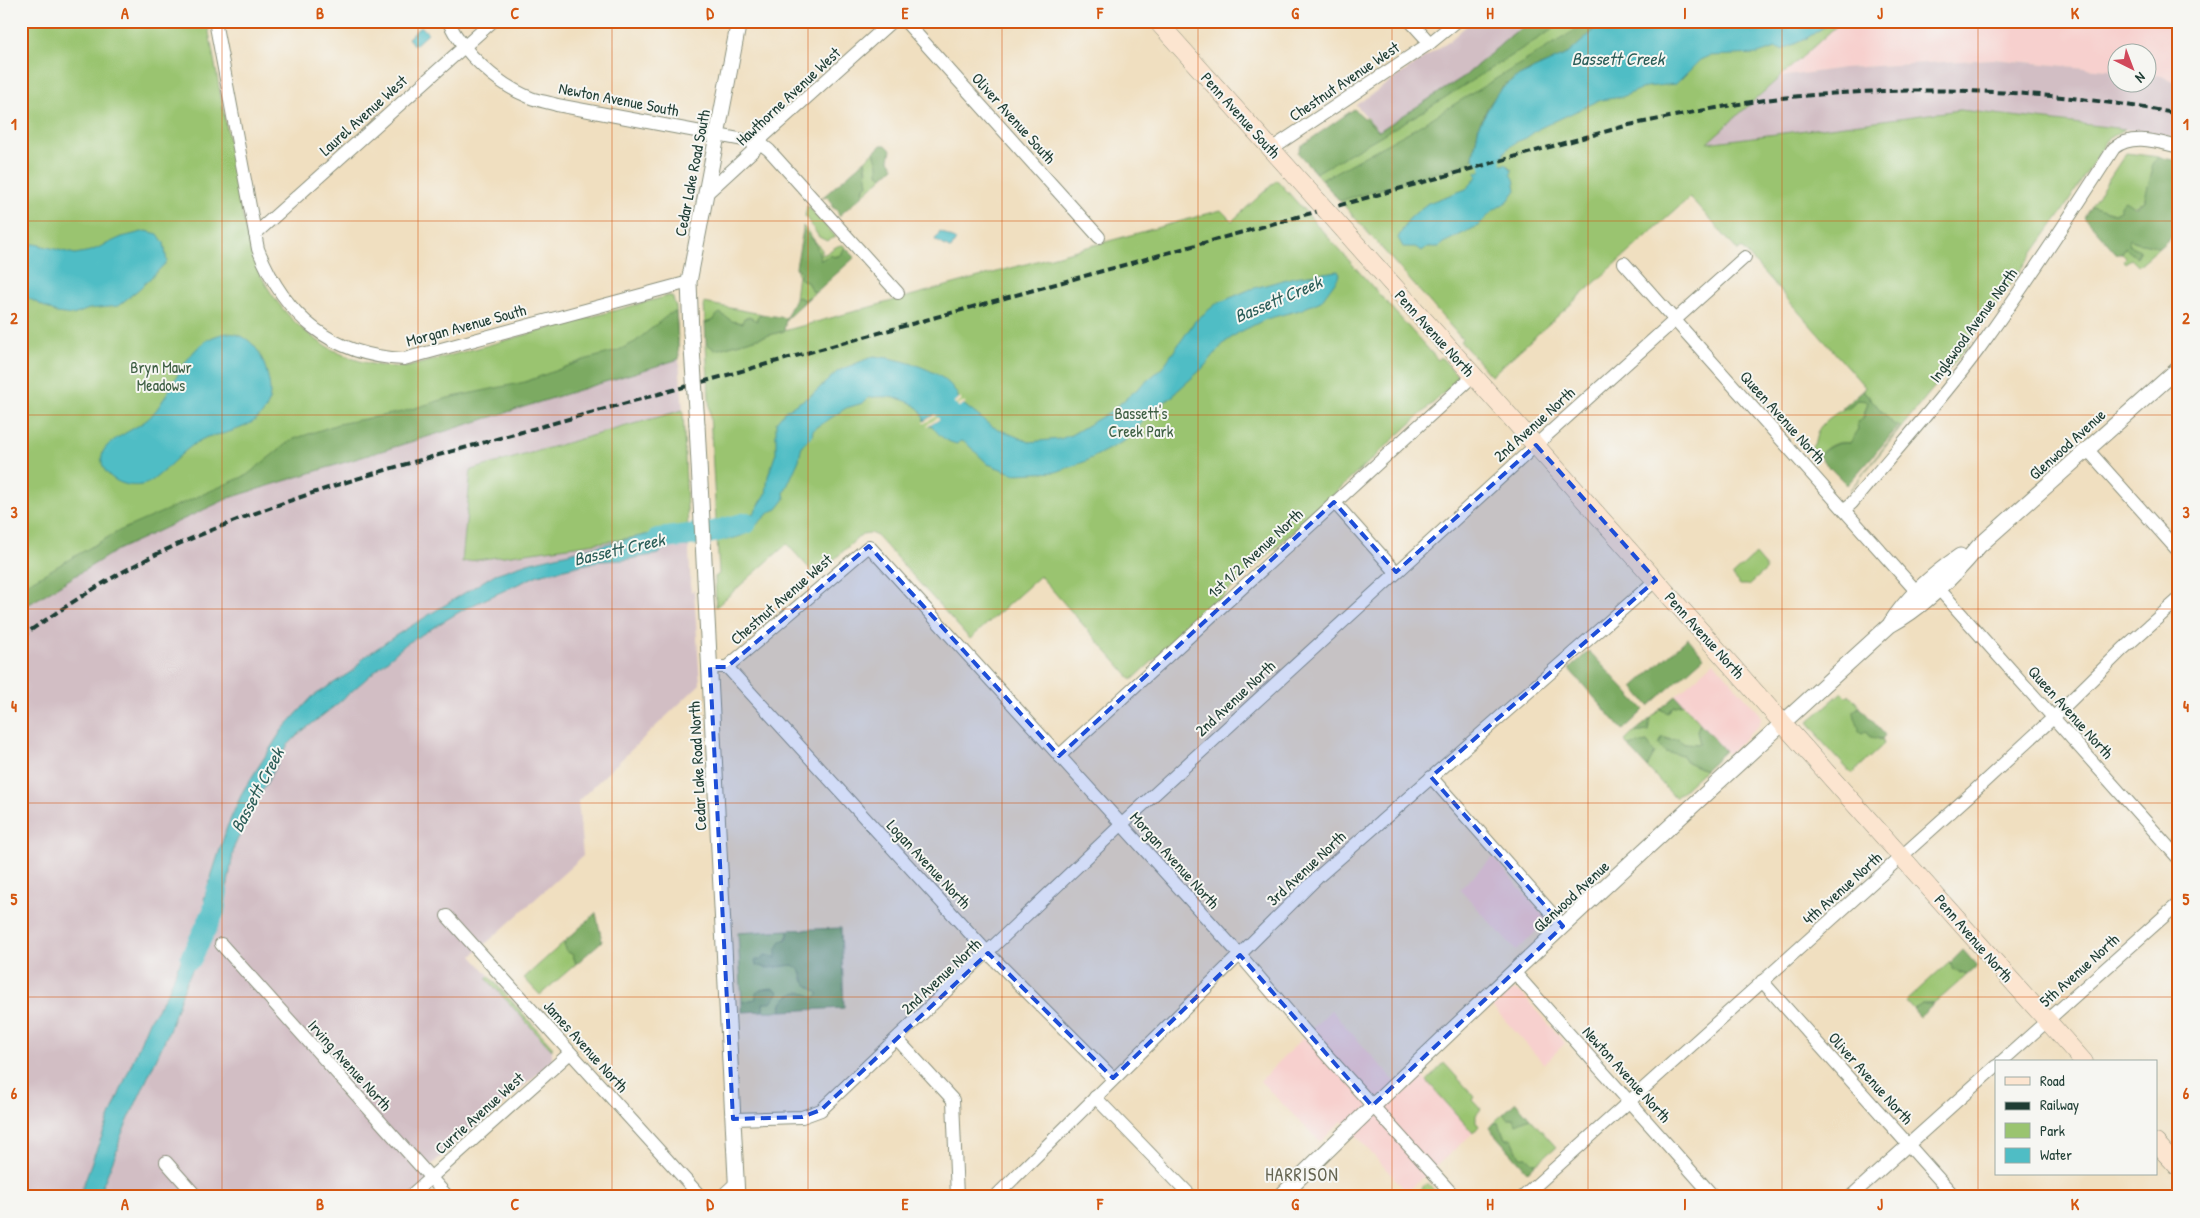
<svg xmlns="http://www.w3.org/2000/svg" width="2200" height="1218" viewBox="0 0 2200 1218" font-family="'Patrick Hand',sans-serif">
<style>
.built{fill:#f7d0ce}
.industrial{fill:#d2bec4}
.green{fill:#9ac470;stroke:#5c8052}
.forest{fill:#7baa62;stroke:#4d744b}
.water{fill:#4fbdc5;stroke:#377d7c}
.pier{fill:#f0dfc0}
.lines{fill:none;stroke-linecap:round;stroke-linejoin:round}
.river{stroke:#4fbdc5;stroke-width:22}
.minor-casing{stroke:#888e7a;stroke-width:14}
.tertiary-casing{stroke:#888e7a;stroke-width:17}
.secondary-casing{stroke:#888e7a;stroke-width:19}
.minor{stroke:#fff;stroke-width:12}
.tertiary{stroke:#fff;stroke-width:15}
.secondary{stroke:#fce5d0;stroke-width:18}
.rail{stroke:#1f3d34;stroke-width:4;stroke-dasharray:8 4;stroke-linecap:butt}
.tertiary-bridge-casing{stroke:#888e7a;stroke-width:17;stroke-linecap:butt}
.secondary-bridge-casing{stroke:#888e7a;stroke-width:19;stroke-linecap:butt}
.tertiary-bridge{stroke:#fff;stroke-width:15}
.secondary-bridge{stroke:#fce5d0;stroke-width:18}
.marked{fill:#1d4ed8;fill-opacity:0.2;stroke:#1d4ed8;stroke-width:4;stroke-dasharray:10 6;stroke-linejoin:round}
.grid{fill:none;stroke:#d45610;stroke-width:1;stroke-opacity:0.55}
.labels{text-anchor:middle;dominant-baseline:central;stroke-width:4;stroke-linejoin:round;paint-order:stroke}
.street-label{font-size:16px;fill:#1f3d34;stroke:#f6f6f2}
.park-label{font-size:16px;fill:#3e5f43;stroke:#f6f6f2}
.water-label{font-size:18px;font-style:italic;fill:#2b5d58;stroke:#f6f6f2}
.neighbourhood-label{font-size:18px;letter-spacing:1px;fill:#656552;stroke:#f6f6f2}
.neatline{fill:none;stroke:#d45610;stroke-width:2}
.grid-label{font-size:16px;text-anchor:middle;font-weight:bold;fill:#d45610}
</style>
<rect width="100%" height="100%" fill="#f6f6f2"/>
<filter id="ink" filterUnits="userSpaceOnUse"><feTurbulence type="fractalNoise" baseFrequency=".02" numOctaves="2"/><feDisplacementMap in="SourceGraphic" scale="10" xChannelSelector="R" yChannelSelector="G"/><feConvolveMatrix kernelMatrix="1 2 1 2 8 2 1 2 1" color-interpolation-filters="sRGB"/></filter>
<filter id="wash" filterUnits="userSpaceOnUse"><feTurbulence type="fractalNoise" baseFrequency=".0096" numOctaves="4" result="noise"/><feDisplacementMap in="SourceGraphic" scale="20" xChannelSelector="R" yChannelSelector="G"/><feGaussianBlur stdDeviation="1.12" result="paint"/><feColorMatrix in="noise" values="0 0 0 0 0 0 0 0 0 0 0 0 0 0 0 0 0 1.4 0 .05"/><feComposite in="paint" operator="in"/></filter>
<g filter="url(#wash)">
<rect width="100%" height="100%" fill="#f0dfc0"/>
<g class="built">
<polygon points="1842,21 2179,21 2179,85 2162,76 2148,74 2148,52 2118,52 2117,71 1993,59 1844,68 1780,77"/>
<polygon points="1714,662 1760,714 1761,718 1759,725 1728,754 1676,696"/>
<polygon points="1493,857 1546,919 1544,924 1516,951 1460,889"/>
<polygon points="1513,990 1521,993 1565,1043 1544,1064 1493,1007"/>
<polygon points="1331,1010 1405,1093 1422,1076 1473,1133 1407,1192 1342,1121 1320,1142 1260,1081"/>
</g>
<g class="industrial">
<polygon points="1472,21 1534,21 1514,33 1465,76 1379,131 1356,105 1449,41"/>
<polygon points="1993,59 2117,71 2118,82 2148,82 2148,74 2162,76 2179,85 2179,138 2111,127 1960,110 1706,143 1780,77 1844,68"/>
<polygon points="679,359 683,410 471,470 688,530 691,592 694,590 700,684 578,801 583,856 472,956 552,1046 552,1062 431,1165 431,1193 434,1197 21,1197 21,609 117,550 229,498"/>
</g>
<g class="green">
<path d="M21,21H207C215,65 223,108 231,152C238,187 242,225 254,259C278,323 339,370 408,367L668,296H672L676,307L679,359L229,498L117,550L21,609Z"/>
<polygon points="1534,21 1842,21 1707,143 1960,110 2125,129 2107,140 2062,212 1958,358 1850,490 1900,427 1896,423 1894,425 1863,390 1865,387 1742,248 1738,251 1690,197 1491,376 1460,341 1462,339 1310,167 1366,117 1379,131 1465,76 1514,33"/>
<polygon points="874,152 883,177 863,195 867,170 865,160"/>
<path d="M2126,153L2159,157L2152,164C2152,172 2151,182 2149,189C2147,195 2144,195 2145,201L2114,213L2091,206Z"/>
<polygon points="1277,180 1438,360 1441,357 1457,375 1457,381 1132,680 1040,576 970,639 877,536 870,533 862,534 816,576 787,544 716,607 715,577 719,574 706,343 715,350 1221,210 1232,221"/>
<polygon points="807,206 808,206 836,237 827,241 819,237 805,216"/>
<path d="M803,226L822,250V255C830,253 834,245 843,245L845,247L841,255L821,260L815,242L803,230Z"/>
<path d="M2130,239C2140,245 2149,242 2159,248L2138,266L2131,259L2125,263L2123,261L2126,258L2122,254L2124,248L2140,251L2128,245Z"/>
<polygon points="796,267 801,271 812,291 815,293 804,300 799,297 795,298 798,274"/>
<polygon points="704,303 761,314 757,317 757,321 742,323 714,320 705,323"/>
<path d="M1857,400L1869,401L1858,430L1850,443C1835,441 1828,446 1818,456L1811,448C1817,442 1815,436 1819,429C1823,422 1841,408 1848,408Z"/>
<polygon points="683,410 688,530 462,562 471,470"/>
<polygon points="1755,555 1767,569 1749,585 1740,585 1732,576"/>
<polygon points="1842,692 1847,697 1849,694 1860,707 1857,708 1859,726 1880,740 1882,739 1884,744 1852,774 1819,738 1818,734 1808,722"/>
<polygon points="1683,704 1700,723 1697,731 1700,744 1683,743 1662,737 1665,752 1683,755 1685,761 1705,770 1675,798 1647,767 1655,753 1647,742 1628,746 1625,741 1633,733 1648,731 1651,718 1660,709 1668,713 1672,707"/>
<path d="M790,930L776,958H772L773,967L793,965L800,969L804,982L819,994L814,998C797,989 793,993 781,1005L782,1011H763V1003L756,999L742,1002L738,933Z"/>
<polygon points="564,942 565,950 573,955 576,964 540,995 524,978"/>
<polygon points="1950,961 1950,963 1961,973 1967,975 1934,1004 1922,1004 1913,1009 1906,1001"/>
<polygon points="489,976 552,1046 552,1050 486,978"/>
<polygon points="1444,1063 1475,1097 1473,1100 1481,1109 1476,1115 1476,1122 1479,1126 1473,1133 1427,1081"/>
<polygon points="1503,1114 1508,1119 1514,1118 1522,1121 1530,1118 1556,1147 1537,1163 1533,1163 1527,1157 1520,1158 1512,1139 1505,1139 1499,1123 1493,1123"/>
<polygon points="1427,1183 1440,1196 1412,1197"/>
</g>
<g class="forest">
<polygon points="1534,21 1566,21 1422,112 1316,173 1298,153 1301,146 1354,109 1379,131 1465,76 1514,33"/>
<polygon points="1590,21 1609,21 1599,26 1570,53 1556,60 1532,69 1504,85 1488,106 1479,125 1473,157 1469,163 1340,201 1321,180 1414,129"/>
<polygon points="881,145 886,145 891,150 889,160 894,167 883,177 878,174 878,164 874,152"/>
<path d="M2159,157L2179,161V230L2159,248C2149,242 2141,245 2130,239L2128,245L2140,250L2136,257L2125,248L2122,254H2117L2084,217L2091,206L2114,213L2120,210V205L2125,201L2134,207L2145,201C2144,199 2151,175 2152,173C2149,165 2153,162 2159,157Z"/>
<polygon points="865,160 868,185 864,187 863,195 839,216 837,210 832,207 832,202 827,197 822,198"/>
<polygon points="803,230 815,242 821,260 830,255 835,257 841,255 845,247 855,257 815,293 812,291 807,282 799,278 801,271 796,267"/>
<polygon points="799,297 804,300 810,297 786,319 784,331 715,350 706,343 705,323 714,320 716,316 720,313 732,321 742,323 744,318 749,317 757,321 757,317 761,314 786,318 795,298"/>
<polygon points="676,312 679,359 229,498 117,550 21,609 21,587 119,531 247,475 291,440 338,424 402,412 448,398 525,382 584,360 617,351 635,342 669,314"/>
<path d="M1863,390L1894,425L1896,423L1899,426L1847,485L1818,456C1829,446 1836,442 1850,443L1858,430L1857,422L1864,417L1868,401L1857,400L1848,408H1842Z"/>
<polygon points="1688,638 1704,657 1649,706 1633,687"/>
<polygon points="1589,651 1644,710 1623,730 1569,669"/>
<polygon points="1676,696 1683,704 1672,707 1668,713 1660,709"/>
<path d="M1860,707L1885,735L1882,739L1870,737L1866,731L1862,733L1859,731C1859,724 1854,720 1854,711Z"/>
<polygon points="1651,718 1648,731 1633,733"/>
<polygon points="1700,723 1725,751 1705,770 1685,761 1683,755 1665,752 1659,745 1662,737 1670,740 1678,739 1683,743 1700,744 1697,731"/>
<polygon points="1647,742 1655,753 1647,767 1628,746"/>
<polygon points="596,913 602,941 576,964 573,955 565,950 564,942"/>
<path d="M841,928L844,1008L782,1011C779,1000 792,991 803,992C806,993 811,996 814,998L819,994L804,982C805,974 799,969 793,965L767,968L756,965L755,960L762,959L765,955L776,958V951L781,941L787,939L790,930Z"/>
<polygon points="1963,950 1977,966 1967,975 1953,969 1950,963"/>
<polygon points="773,988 779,992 771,1003 763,1003 763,1011 742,1012 742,1002 756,999 756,993 762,989"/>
<polygon points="1922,1004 1934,1004 1920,1017 1913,1009"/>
<polygon points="1516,1102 1530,1118 1516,1124 1514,1118 1508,1119 1503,1114"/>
<polygon points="1493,1123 1499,1123 1505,1139 1512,1139 1520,1157 1527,1157 1533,1163 1537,1163 1528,1172 1489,1128"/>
</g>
<g class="water">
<polygon points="1609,21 1833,21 1807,38 1782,50 1776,48 1758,54 1709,56 1700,60 1676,84 1646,87 1622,97 1600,100 1540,128 1526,138 1516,142 1505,151 1503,156 1476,164 1473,157 1479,125 1497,93 1515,78 1569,53 1599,26"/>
<polygon points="421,26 428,33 414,46 408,38"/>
<polygon points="1506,164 1512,170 1511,174 1514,179 1516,190 1508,201 1494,210 1478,226 1443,243 1439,247 1427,247 1422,251 1415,247 1403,247 1398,238 1408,220 1419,210 1428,203 1466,189 1473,182 1477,176 1476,172"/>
<polygon points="146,231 158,234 164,243 167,262 139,289 118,306 89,309 73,315 56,313 21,294 21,244 35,244 75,254 91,251 122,237"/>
<polygon points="940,231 956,240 951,249 935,240"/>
<path d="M1338,271L1340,275L1321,301L1300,310L1266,319L1238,333L1224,343L1203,368L1176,392L1173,397L1165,401L1161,408L1144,420L1126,440L1084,462L1056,472L1014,474L988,464L965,442L960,441L957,444C947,442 939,436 933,427L929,426L963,404L991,426L1029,442L1060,439L1071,435L1110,412L1162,368L1195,321L1216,304L1251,289L1294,277Z"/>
<path d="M227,333C245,334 256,344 263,361C279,403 268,421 226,433C220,435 213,435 207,437C187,445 171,466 154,479C136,495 98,480 102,455C105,439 139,429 151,416C177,388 185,339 227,333Z"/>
<path d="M874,356C901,359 950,370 959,399L924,421C923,399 886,394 868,398L863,403L846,408L813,430L812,436L802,445L799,460L784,493L785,499L777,509C765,512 754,532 741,536C734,539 725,539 717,541L716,524L754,513L766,494L768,476L776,453V422L785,411L813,394L838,371Z"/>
<polygon points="687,525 689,546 665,547 659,554 623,560 599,561 538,575 466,608 406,644 336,705 300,733 287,746 248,817 234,847 228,884 213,925 204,915 207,905 204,899 227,827 243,791 282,730 312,697 354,670 363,658 395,636 495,574 531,562"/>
<polygon points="201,928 209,938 186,982 169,1031 120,1138 118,1148 98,1197 79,1197 95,1153 149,1021 168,992 178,966"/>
</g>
<g class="pier">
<polygon points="961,397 961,401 925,423 922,423"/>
<polygon points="962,402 966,403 927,427 928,424"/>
</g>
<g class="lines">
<g class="river">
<path d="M1484,196C1496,178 1492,171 1488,150L1498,131"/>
<path d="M920,388C939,401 953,419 971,433"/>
<polyline points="658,539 713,532 746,523"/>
<polyline points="191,958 214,911 217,891"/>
</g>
</g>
</g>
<g filter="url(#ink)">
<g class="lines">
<defs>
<g id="minor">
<path d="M215,21L258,249C284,315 331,356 404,359L689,282"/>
<path d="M448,21C463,53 498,85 531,98C539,101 548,102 557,105L760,143L769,150L898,293"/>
<polyline points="905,21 1099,237"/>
<polyline points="1410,21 1430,43"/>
<polyline points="1271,149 1430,43 1457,21"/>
<polyline points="706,194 755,149 764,136 892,21"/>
<polyline points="255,234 493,21"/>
<polyline points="1624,263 1917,592"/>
<polyline points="2087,449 2179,552"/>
<polyline points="1334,502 1396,572"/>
<path d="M1844,510L1852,503C1894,452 1939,403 1978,350C2025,285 2070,217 2114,148C2132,133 2158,142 2179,147"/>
<polyline points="1938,588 2179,859"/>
<polyline points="710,667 727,667 869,546 1240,955 1305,1031 1455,1197"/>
<polyline points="727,667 988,953 1113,1078"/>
<polyline points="1059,756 1474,375"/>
<polyline points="1431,777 1563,926"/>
<polyline points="447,916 701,1197"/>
<polyline points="221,944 448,1197"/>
<polyline points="1515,973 1714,1197"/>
<polyline points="1762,981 1955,1197"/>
<polyline points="897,1039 953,1100 957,1197"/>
<polyline points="2001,1062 2179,903"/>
<polyline points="1095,1097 1192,1197"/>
<polyline points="733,1119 802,1117 821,1110 1121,825 1547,435 1745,257"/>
<polyline points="166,1162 197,1197"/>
<polyline points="409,1197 570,1053"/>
<polyline points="721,1197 736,1183"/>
<polyline points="995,1197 1318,877 1656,580"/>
<polyline points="1523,1197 1973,792 2054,717 2123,649 2179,599"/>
<polyline points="1850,1197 1996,1066"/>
</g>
<g id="tertiary">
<polyline points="691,333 689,282 739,21"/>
<polyline points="697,425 737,1197"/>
<path d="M1891,623C1908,596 1934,574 1960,556"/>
<path d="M1280,1197C1478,1001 1684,813 1890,625C1924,607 1954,576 1979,546L2179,368"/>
</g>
<g id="secondary">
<polyline points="1157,21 1325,209"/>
<polyline points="1450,349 2084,1062"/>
<polyline points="2156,1143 2179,1168"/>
</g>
</defs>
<use href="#minor" class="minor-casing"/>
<use href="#tertiary" class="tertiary-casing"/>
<use href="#secondary" class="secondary-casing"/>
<use href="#minor" class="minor"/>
<use href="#tertiary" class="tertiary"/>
<use href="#secondary" class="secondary"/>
<path class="rail" d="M21,637C71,602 125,567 181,543C252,512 325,488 399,466L1629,125C1686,114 1743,101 1801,96C1928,85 2054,90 2179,114"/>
<defs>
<polyline id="tertiary-bridge" points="691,333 697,425"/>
<polyline id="secondary-bridge" points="1325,209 1450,349"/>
</defs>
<use href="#tertiary-bridge" class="tertiary-bridge-casing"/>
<use href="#secondary-bridge" class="secondary-bridge-casing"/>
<use href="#tertiary-bridge" class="tertiary-bridge"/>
<use href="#secondary-bridge" class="secondary-bridge"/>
</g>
</g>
<path class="marked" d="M1536,445L1656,580L1431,777L1563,926L1372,1106L1240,955L1113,1078L988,953L821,1110L802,1117L733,1119L710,667H727L869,546L1059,756L1334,502L1396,572Z"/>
<path class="grid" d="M222,21V1197M418,21V1197M612,21V1197M808,21V1197M1002,21V1197M1198,21V1197M1392,21V1197M1588,21V1197M1782,21V1197M1978,21V1197M21,221H2179M21,415H2179M21,609H2179M21,803H2179M21,997H2179"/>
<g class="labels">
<g class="street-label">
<text transform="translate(1344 81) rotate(-34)">Chestnut Avenue West</text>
<text transform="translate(788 96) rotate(-43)">Hawthorne Avenue West</text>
<text transform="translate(619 99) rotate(11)">Newton Avenue South</text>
<text transform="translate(363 115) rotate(-42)">Laurel Avenue West</text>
<text transform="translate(1241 115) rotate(48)">Penn Avenue South</text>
<text transform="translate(1014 118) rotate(48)">Oliver Avenue South</text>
<text transform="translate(692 173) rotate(-79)">Cedar Lake Road South</text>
<text transform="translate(466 325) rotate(-15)">Morgan Avenue South</text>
<text transform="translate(1973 325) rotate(-54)">Inglewood Avenue North</text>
<text transform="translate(1435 333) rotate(48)">Penn Avenue North</text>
<text transform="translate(1783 417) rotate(48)">Queen Avenue North</text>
<text transform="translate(1534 424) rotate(-42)">2nd Avenue North</text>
<text transform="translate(2067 444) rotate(-42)">Glenwood Avenue</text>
<text transform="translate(1255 553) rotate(-43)">1st 1/2 Avenue North</text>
<text transform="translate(781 599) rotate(-41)">Chestnut Avenue West</text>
<text transform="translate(1705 635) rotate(48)">Penn Avenue North</text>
<text transform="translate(1235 698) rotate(-43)">2nd Avenue North</text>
<text transform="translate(2071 712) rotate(48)">Queen Avenue North</text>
<text transform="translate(697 766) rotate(-93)">Cedar Lake Road North</text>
<text transform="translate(1175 860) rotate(48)">Morgan Avenue North</text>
<text transform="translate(929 864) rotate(47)">Logan Avenue North</text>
<text transform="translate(1306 868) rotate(-43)">3rd Avenue North</text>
<text transform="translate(1842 888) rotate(-42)">4th Avenue North</text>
<text transform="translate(1571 896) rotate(-43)">Glenwood Avenue</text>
<text transform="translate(1974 938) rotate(49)">Penn Avenue North</text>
<text transform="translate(2079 970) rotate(-42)">5th Avenue North</text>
<text transform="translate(941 976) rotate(-43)">2nd Avenue North</text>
<text transform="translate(586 1046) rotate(48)">James Avenue North</text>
<text transform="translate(350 1065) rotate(48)">Irving Avenue North</text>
<text transform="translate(1627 1074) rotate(48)">Newton Avenue North</text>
<text transform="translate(1871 1078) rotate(48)">Oliver Avenue North</text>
<text transform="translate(479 1113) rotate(-42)">Currie Avenue West</text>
</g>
<g class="park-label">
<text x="161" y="367">Bryn Mawr<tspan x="161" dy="18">Meadows</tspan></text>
<text x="1141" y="413">Bassett's<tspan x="1141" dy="18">Creek Park</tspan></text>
</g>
<g class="water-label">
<text x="1618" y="58">Bassett Creek</text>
<text transform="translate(1278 299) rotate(-23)">Bassett Creek</text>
<text transform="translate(619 549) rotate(-13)">Bassett Creek</text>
<text transform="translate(257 790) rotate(-62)">Bassett Creek</text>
</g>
<g class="neighbourhood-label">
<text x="1302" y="1174">HARRISON</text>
</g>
</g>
<rect width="2200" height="1218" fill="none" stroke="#f6f6f2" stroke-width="55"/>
<rect x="1995" y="1060" width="162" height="115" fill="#f6f6f2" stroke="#a0aca6"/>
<rect x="2005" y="1077" width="25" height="8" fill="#fce5d0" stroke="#a0aca6"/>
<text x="2040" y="1086" font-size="15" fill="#1f3d34">Road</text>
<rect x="2005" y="1102" width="25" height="8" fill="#1f3d34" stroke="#a0aca6"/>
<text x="2040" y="1110" font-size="15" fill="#1f3d34">Railway</text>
<rect x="2005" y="1123" width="25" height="15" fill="#9ac470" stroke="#a0aca6"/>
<text x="2040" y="1136" font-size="15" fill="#1f3d34">Park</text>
<rect x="2005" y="1148" width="25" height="15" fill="#4fbdc5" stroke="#a0aca6"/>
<text x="2040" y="1160" font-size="15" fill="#1f3d34">Water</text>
<g transform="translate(2132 68) rotate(138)"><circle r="24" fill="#f6f6f2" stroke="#a0aca6"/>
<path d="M0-4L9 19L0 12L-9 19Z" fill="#d1495b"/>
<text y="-8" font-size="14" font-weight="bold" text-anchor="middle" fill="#1f3d34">N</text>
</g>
<rect x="28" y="28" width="2144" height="1162" class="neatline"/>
<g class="grid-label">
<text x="125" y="19">A</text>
<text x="320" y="19">B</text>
<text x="515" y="19">C</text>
<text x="710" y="19">D</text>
<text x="905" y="19">E</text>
<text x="1100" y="19">F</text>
<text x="1295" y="19">G</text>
<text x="1490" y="19">H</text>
<text x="1685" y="19">I</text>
<text x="1880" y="19">J</text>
<text x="2075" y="19">K</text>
<text x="14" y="130">1</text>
<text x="2186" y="130">1</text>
<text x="14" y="324">2</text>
<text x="2186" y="324">2</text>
<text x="14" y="518">3</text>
<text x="2186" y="518">3</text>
<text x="14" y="712">4</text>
<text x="2186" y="712">4</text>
<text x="14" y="905">5</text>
<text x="2186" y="905">5</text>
<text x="14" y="1099">6</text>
<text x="2186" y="1099">6</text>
<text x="125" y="1210">A</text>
<text x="320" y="1210">B</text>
<text x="515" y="1210">C</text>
<text x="710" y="1210">D</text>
<text x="905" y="1210">E</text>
<text x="1100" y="1210">F</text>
<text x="1295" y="1210">G</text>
<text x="1490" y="1210">H</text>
<text x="1685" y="1210">I</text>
<text x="1880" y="1210">J</text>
<text x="2075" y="1210">K</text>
</g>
</svg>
